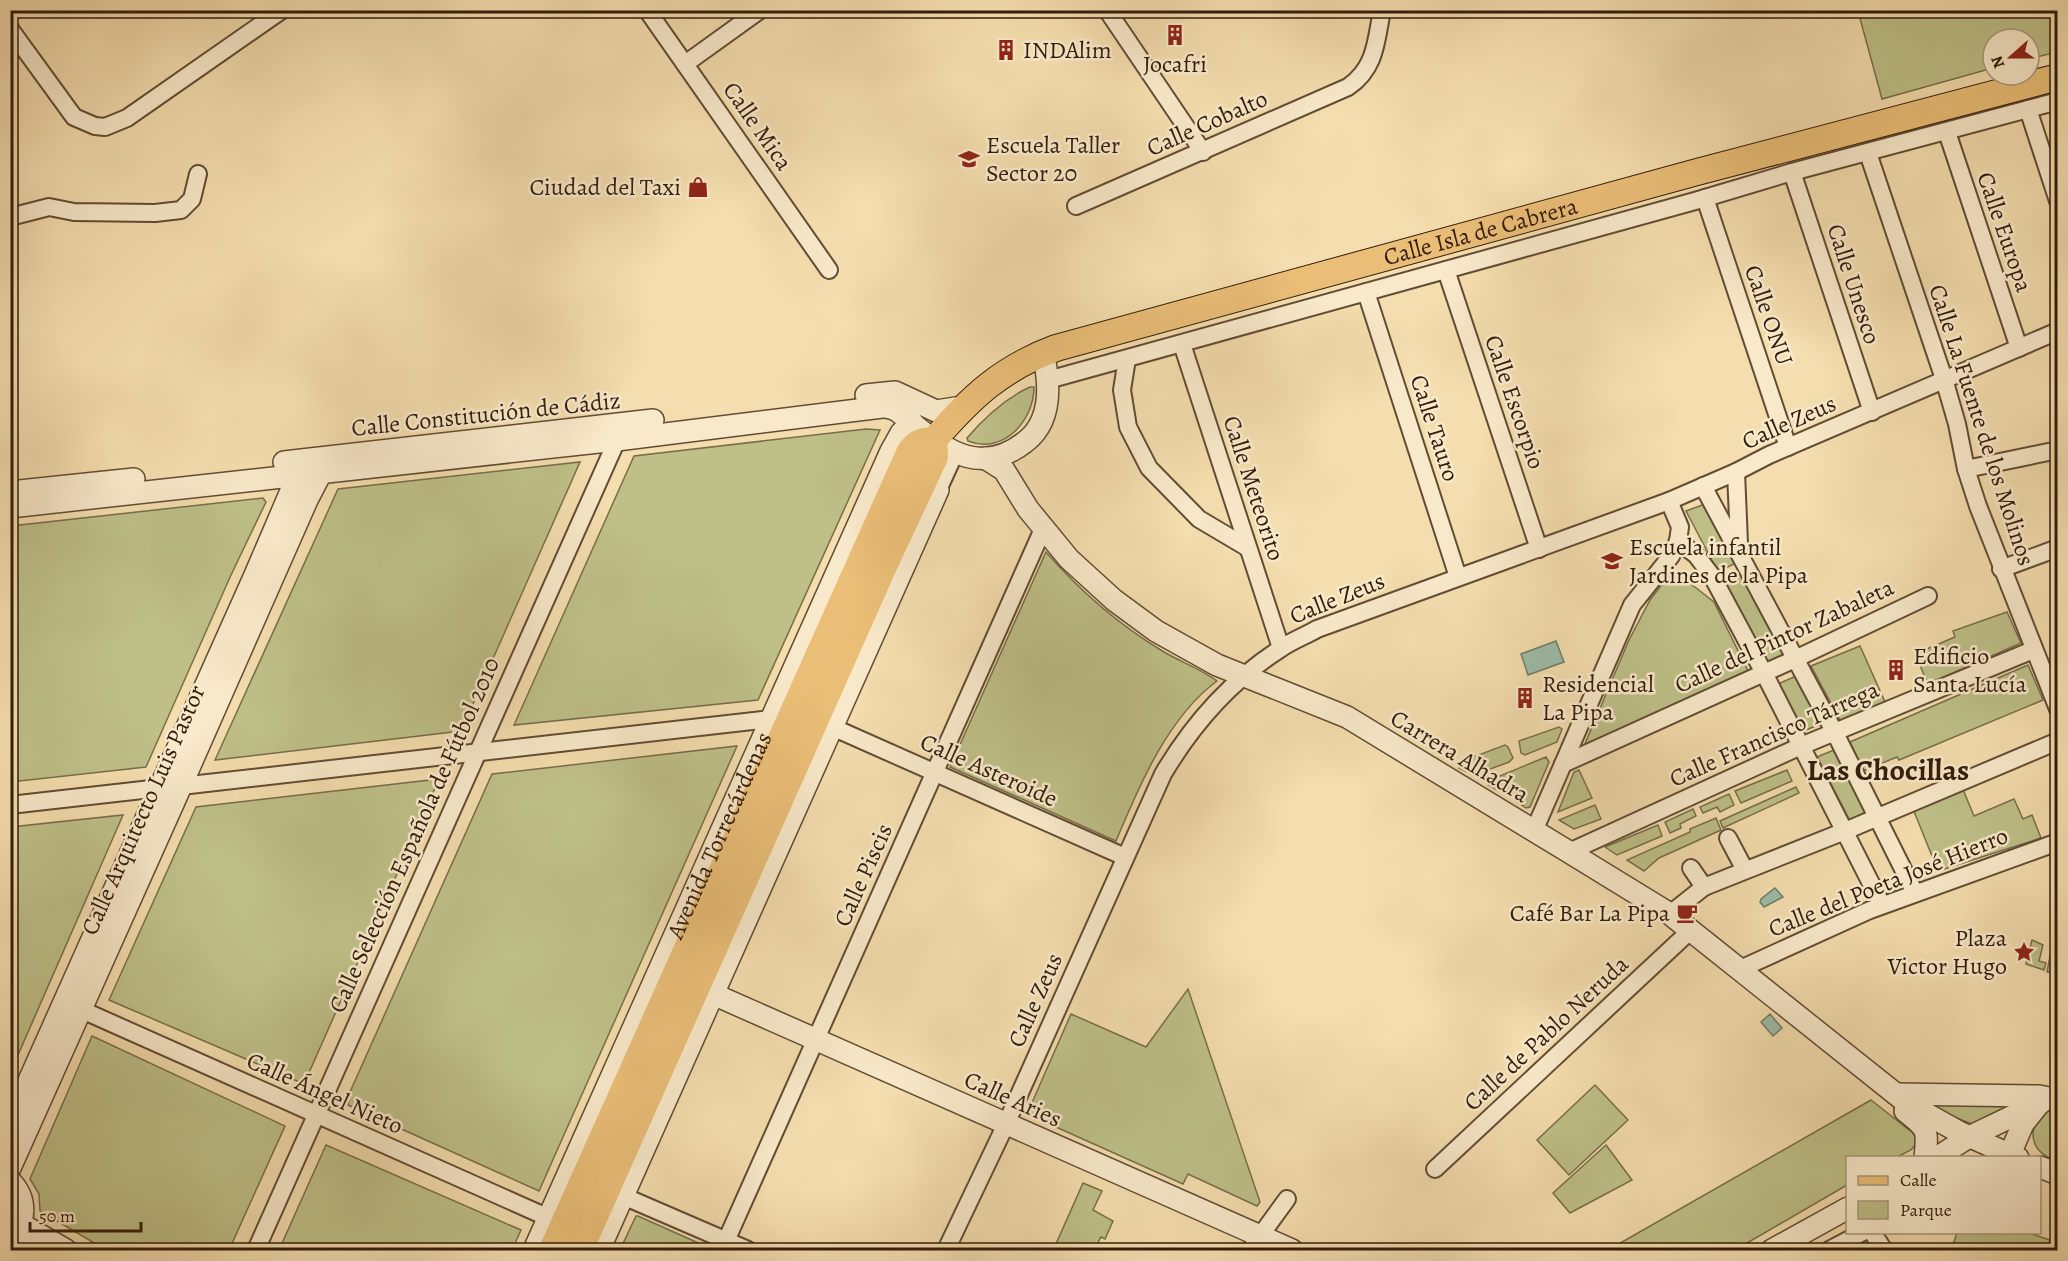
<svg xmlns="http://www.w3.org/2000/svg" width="2068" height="1261" viewBox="0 0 2068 1261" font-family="Alegreya,serif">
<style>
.green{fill:#bec088;stroke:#786e4a;stroke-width:1.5}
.water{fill:#9cbca8;stroke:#727c69;stroke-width:1.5}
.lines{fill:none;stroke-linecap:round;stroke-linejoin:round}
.minor-casing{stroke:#624c34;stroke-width:20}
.tertiary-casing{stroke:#624c34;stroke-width:24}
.primary-casing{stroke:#321c0b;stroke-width:28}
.minor{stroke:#f8e9ca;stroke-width:16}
.tertiary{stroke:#f8e9ca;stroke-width:21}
.primary{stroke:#eabe77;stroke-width:26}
.labels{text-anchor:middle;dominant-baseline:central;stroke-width:5;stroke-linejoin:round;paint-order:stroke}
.poi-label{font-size:24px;fill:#321c0b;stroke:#f8e9ca;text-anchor:start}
.street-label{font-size:24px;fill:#321c0b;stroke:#f8e9ca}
.district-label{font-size:30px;font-weight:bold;fill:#321c0b;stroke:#f8e9ca}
</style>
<rect width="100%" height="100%" fill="#f4ddae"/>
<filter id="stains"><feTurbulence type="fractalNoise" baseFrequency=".00333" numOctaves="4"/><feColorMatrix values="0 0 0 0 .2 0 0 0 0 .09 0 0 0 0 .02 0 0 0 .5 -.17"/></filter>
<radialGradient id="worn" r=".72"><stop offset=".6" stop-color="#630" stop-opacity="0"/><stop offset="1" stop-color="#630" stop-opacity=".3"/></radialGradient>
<g class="green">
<polygon points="1858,11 2057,11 2057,52 2029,59 2029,39 1993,39 1993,68 1882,99"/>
<path d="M1030,387H1034C1034,421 1003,455 968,441L967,438C984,418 1006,398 1030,387Z"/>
<polygon points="866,429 880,430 758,700 514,725 634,456"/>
<polygon points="580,462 461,731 215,760 338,489"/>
<polygon points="263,498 266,502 231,575 146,767 11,782 11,526"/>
<polygon points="1705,504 1736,563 1718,572 1686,511"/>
<path d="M1046,552C1080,591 1119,625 1164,652C1181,662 1201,669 1217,681C1168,717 1139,786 1116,841L950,767Z"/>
<polygon points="1673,570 1714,602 1748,671 1584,746 1629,640 1650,600"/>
<polygon points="1742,573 1784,655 1766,663 1724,583"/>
<polygon points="2007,612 2021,643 1928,684 1915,654 1955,637 1953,631"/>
<polygon points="1860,646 1885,702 1841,722 1811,666"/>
<polygon points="2028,665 2043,700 1899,760 1897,757 1863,771 1850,742"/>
<polygon points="1796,676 1821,724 1803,731 1778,684"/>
<polygon points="1559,727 1562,729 1557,742 1525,755 1521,753 1519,741"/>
<polygon points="1505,745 1508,747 1513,758 1509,762 1474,775 1459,768 1460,762"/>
<polygon points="737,746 539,1191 348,1105 350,1092 492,774"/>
<polygon points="1834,750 1868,813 1850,821 1817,757"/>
<polygon points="1546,757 1549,762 1530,807 1526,808 1516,801 1519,794 1503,786 1499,791 1488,785 1490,780"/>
<polygon points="1579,770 1592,798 1558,812 1574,772"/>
<polygon points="1787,770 1792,781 1741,803 1735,791"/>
<polygon points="439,779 304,1084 109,1000 196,807"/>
<polygon points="1796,787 1799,793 1723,828 1720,821"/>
<polygon points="1962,787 1974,816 2014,799 2023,819 2032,815 2041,838 1938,871 1913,809"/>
<polygon points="1729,794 1734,805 1720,812 1717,807 1703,813 1700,807"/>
<polygon points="1595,805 1601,819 1574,829 1559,820"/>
<polygon points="1693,809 1696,816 1680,824 1681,828 1670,833 1665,822"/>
<polygon points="123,815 11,1071 11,827"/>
<polygon points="1716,818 1721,830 1659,858 1644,871 1627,860 1690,832 1690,829"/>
<polygon points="1658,825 1662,836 1617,855 1605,847"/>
<polygon points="2032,940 2043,945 2039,961 2046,963 2044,970 2026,964"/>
<polygon points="2051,951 2057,952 2057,974 2047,972"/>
<polygon points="1188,989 1260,1202 1257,1206 1188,1174 1183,1184 1027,1114 1071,1014 1146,1047"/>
<polygon points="92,1036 285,1126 229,1250 106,1250 40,1211 39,1194 30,1179"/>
<polygon points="1595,1085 1628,1120 1569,1175 1537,1140"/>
<polygon points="1871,1100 1913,1133 1916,1138 1915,1145 1911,1150 1897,1157 1848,1158 1847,1185 1735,1250 1608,1250"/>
<polygon points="1917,1102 2023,1102 1979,1127"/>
<path d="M2057,1108V1160C2024,1154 2026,1113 2057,1108Z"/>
<polygon points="326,1145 521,1230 512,1250 279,1250"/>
<polygon points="1606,1145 1632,1180 1570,1213 1553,1193"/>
<path d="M1083,1183L1102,1191L1093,1210L1113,1221L1105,1239L1101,1237L1095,1248C1081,1253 1069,1250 1056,1244Z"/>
<polygon points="636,1216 638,1216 714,1250 620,1250"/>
<polygon points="1957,1233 2029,1233 2050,1240 2046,1250 1951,1250"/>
</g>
<g class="water">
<polygon points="1556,641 1564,662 1528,675 1521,654"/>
<polygon points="1775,888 1783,897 1764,907 1760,902 1761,899"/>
<polygon points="1770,1014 1782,1028 1773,1036 1761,1022"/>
</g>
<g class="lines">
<defs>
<g id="minor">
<polyline points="647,10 829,270"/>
<polyline points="1107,10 1203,152"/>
<polyline points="10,29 74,117 95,126 105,127 127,118 282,10"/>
<polyline points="685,64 760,10"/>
<polyline points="2028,109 2058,201"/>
<polyline points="1947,132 2019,348"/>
<polyline points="1868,153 1944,379 1957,424 1966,469 1978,506 2058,709"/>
<polyline points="1792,172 1872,412"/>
<polyline points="1705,198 1788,447"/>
<path d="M1076,206L1348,87C1376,68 1376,41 1382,10"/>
<polyline points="10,217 49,207 74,212 155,213 181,210 192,199 198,174"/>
<polyline points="1446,270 1539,549"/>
<polyline points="1366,292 1458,577"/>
<polyline points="1182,344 1281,648"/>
<polyline points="1127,359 1122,390 1128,427 1149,468 1199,519 1248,548"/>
<polyline points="1048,380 1695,201 1792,172 2058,101"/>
<polyline points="1966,469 2058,450"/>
<polyline points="1736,472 1739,543 1738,549"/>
<polyline points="1703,486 1835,733 1915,893"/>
<polyline points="938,490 955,453"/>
<polyline points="1678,541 1696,555 1712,576 1764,673 1882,905"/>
<polyline points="2001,569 2058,548"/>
<polyline points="832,727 1125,857"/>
<polyline points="1563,764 1795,659 1928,596"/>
<polyline points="181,786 771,719"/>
<polyline points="10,805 160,788"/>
<polyline points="1534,831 1632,605 1671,556 1678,541 1680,527 1669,501"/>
<polyline points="1728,838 1745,870"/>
<polyline points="1569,852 1801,746 2033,650"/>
<polyline points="1691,868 1704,887"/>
<polyline points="1670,914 1704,887 1845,831 2058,741"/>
<polyline points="1738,970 1870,910 2058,842"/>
<polyline points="82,1010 549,1218"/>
<polyline points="1435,1169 1690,931"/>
<polyline points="623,1196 748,1250"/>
<polyline points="1872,1232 1884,1250"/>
<polyline points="726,1241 1043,529"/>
<polyline points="256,1250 617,440"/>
<path d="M946,1250L1006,1124L1163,774C1192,725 1232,680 1280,649C1291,641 1305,636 1317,629L1669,501L1736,472L1769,455L2058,331"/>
<polyline points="1250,1250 1287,1199"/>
<polyline points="1829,1250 1863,1232"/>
</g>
<g id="tertiary">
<polyline points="866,395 895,392 936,411 962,407"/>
<polyline points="985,458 1004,470 1028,509 1069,559 1114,600 1156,631 1217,665 1347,717 1569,852 1670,914 1907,1103 1959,1132 2018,1158"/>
<polyline points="284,462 653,420"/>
<polyline points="10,492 134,479"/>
<path d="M10,507L617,440L882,407C896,406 903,416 913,424C948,453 983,475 1025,442C1053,421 1050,383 1043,353"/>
<polyline points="713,994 1292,1250"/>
<polyline points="1896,1094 2039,1096 2049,1098"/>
<path d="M1905,1111C1928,1129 1928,1129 1925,1158"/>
<polyline points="10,1123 255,575 291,491 296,474"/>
<polyline points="2010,1154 2023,1124 2038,1105"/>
<polyline points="1936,1158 1969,1137 2042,1102"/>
<polyline points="2040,1167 2058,1174"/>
<polyline points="10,1168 181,786 307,500 321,473"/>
<path d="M10,1181C28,1199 26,1223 10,1242"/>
<polyline points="21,1224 66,1250"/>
<polyline points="10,1242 29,1250"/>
<path id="s1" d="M534,1250L891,451L901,433L912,422"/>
<polyline points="599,1250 938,490"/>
<polyline points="1772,1250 1848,1208"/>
</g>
<g id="primary">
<path id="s2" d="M552,1250L909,453C915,443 922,440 934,440C971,397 1002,368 1056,348L1697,172L2058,77"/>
<polyline points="580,1250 885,564 935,457 934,440"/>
</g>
</defs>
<use href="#minor" class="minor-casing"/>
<use href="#tertiary" class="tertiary-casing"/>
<use href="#primary" class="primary-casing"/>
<use href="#minor" class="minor"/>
<use href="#tertiary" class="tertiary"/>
<use href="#primary" class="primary"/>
</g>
<defs>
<symbol id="building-bare" viewBox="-9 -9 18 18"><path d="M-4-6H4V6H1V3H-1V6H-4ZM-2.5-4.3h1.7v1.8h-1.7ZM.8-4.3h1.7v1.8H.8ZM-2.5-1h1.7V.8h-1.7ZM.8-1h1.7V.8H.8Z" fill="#8f2418" stroke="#f8e9ca" stroke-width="2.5" paint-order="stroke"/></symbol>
<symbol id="school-bare" viewBox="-9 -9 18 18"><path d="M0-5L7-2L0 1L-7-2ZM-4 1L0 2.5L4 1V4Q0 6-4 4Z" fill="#8f2418" stroke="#f8e9ca" stroke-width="2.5" paint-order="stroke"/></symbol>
<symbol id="shop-bare" viewBox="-9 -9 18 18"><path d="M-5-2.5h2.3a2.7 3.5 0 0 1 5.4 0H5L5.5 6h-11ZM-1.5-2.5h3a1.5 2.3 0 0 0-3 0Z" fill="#8f2418" stroke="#f8e9ca" stroke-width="2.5" paint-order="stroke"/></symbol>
<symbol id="cafe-bare" viewBox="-9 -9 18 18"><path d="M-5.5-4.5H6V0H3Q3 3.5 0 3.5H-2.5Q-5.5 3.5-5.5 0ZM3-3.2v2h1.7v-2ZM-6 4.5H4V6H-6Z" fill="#8f2418" stroke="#f8e9ca" stroke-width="2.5" paint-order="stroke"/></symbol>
<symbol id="sight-bare" viewBox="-9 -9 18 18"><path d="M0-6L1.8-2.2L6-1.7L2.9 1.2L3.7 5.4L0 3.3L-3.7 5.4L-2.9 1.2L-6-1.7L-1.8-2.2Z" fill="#8f2418" stroke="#f8e9ca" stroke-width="2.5" paint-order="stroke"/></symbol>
</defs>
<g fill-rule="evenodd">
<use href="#building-bare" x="1160" y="20" width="30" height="30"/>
<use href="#building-bare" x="991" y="35" width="30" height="30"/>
<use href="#school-bare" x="954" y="144" width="30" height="30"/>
<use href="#shop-bare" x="683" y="172" width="30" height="30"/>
<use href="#school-bare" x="1597" y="546" width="30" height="30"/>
<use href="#building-bare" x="1881" y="655" width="30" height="30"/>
<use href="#building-bare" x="1510" y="683" width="30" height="30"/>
<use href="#cafe-bare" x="1672" y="898" width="30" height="30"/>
<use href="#sight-bare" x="2009" y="937" width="30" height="30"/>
</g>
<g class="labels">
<g class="poi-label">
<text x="1023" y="50">INDAlim</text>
<text x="1175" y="64" text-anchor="middle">Jocafri</text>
<text x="986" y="145">Escuela Taller<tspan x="986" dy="28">Sector 20</tspan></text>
<text x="681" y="187" text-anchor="end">Ciudad del Taxi</text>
<text x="1629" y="547">Escuela infantil<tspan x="1629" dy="28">Jardines de la Pipa</tspan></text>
<text x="1913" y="656">Edificio<tspan x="1913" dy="28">Santa Lucía</tspan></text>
<text x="1542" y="684">Residencial<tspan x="1542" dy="28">La Pipa</tspan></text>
<text x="1670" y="913" text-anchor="end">Café Bar La Pipa</text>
<text x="2007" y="938" text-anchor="end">Plaza<tspan x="2007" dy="28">Victor Hugo</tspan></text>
</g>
<g class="street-label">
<text transform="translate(1207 123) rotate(-24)">Calle Cobalto</text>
<text transform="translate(758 126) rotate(55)">Calle Mica</text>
<text stroke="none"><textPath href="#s2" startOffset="1498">Calle Isla de Cabrera</textPath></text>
<text transform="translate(2005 232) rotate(71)">Calle Europa</text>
<text transform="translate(1854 284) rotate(72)">Calle Unesco</text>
<text transform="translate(1769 315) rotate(71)">Calle ONU</text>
<text transform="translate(1515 402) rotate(71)">Calle Escorpio</text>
<text transform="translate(486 414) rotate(-6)">Calle Constitución de Cádiz</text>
<text transform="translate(1789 422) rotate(-24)">Calle Zeus</text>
<text transform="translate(1982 425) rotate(72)">Calle La Fuente de los Molinos</text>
<text transform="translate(1435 428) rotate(72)">Calle Tauro</text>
<text transform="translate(1254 488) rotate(72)">Calle Meteorito</text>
<text transform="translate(1337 598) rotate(-22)">Calle Zeus</text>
<text transform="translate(1784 636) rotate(-25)">Calle del Pintor Zabaleta</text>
<text transform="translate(1774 734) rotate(-24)">Calle Francisco Tárrega</text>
<text transform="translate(1460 756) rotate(31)">Carrera Alhadra</text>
<text transform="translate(989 770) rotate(24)">Calle Asteroide</text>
<text transform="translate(143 810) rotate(-66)">Calle Arquitecto Luis Pastor</text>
<text transform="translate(414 835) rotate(-66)">Calle Selección Española de Fútbol 2010</text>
<text stroke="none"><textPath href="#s1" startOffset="454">Avenida Torrecárdenas</textPath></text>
<text transform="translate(863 875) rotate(-66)">Calle Piscis</text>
<text transform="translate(1888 882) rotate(-22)">Calle del Poeta José Hierro</text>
<text transform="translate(1035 1000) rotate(-66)">Calle Zeus</text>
<text transform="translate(1546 1033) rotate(-43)">Calle de Pablo Neruda</text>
<text transform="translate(325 1093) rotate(24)">Calle Ángel Nieto</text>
<text transform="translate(1013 1099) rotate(24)">Calle Aries</text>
</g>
<g class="district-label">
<text x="1888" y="770">Las Chocillas</text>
</g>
</g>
<rect width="2068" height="1261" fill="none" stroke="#f4ddae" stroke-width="36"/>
<rect x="12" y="12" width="2044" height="1237" fill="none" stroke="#321c0b" stroke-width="3"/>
<rect x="18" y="18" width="2032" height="1225" fill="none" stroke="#321c0b" stroke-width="1.5"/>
<rect x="1846" y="1156" width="195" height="78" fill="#f8e9ca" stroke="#a9977e" stroke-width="1.5"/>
<rect x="1858" y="1176" width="30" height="9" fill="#eabe77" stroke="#a9977e" stroke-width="1.5"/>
<text x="1900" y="1186" font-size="18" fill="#321c0b">Calle</text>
<rect x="1858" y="1201" width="30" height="18" fill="#bec088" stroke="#a9977e" stroke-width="1.5"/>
<text x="1900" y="1216" font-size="18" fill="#321c0b">Parque</text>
<g transform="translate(2011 57) rotate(249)"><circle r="28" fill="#f8e9ca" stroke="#a9977e" stroke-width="1.5"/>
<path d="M0-4.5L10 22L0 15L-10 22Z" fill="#8f2418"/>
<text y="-9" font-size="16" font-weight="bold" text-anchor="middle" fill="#321c0b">N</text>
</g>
<path d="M30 1222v9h111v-9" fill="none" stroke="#321c0b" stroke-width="3"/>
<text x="39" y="1222" font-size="18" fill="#321c0b" stroke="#f8e9ca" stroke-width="4.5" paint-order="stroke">50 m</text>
<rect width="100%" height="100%" filter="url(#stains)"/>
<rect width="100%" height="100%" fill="url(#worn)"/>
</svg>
